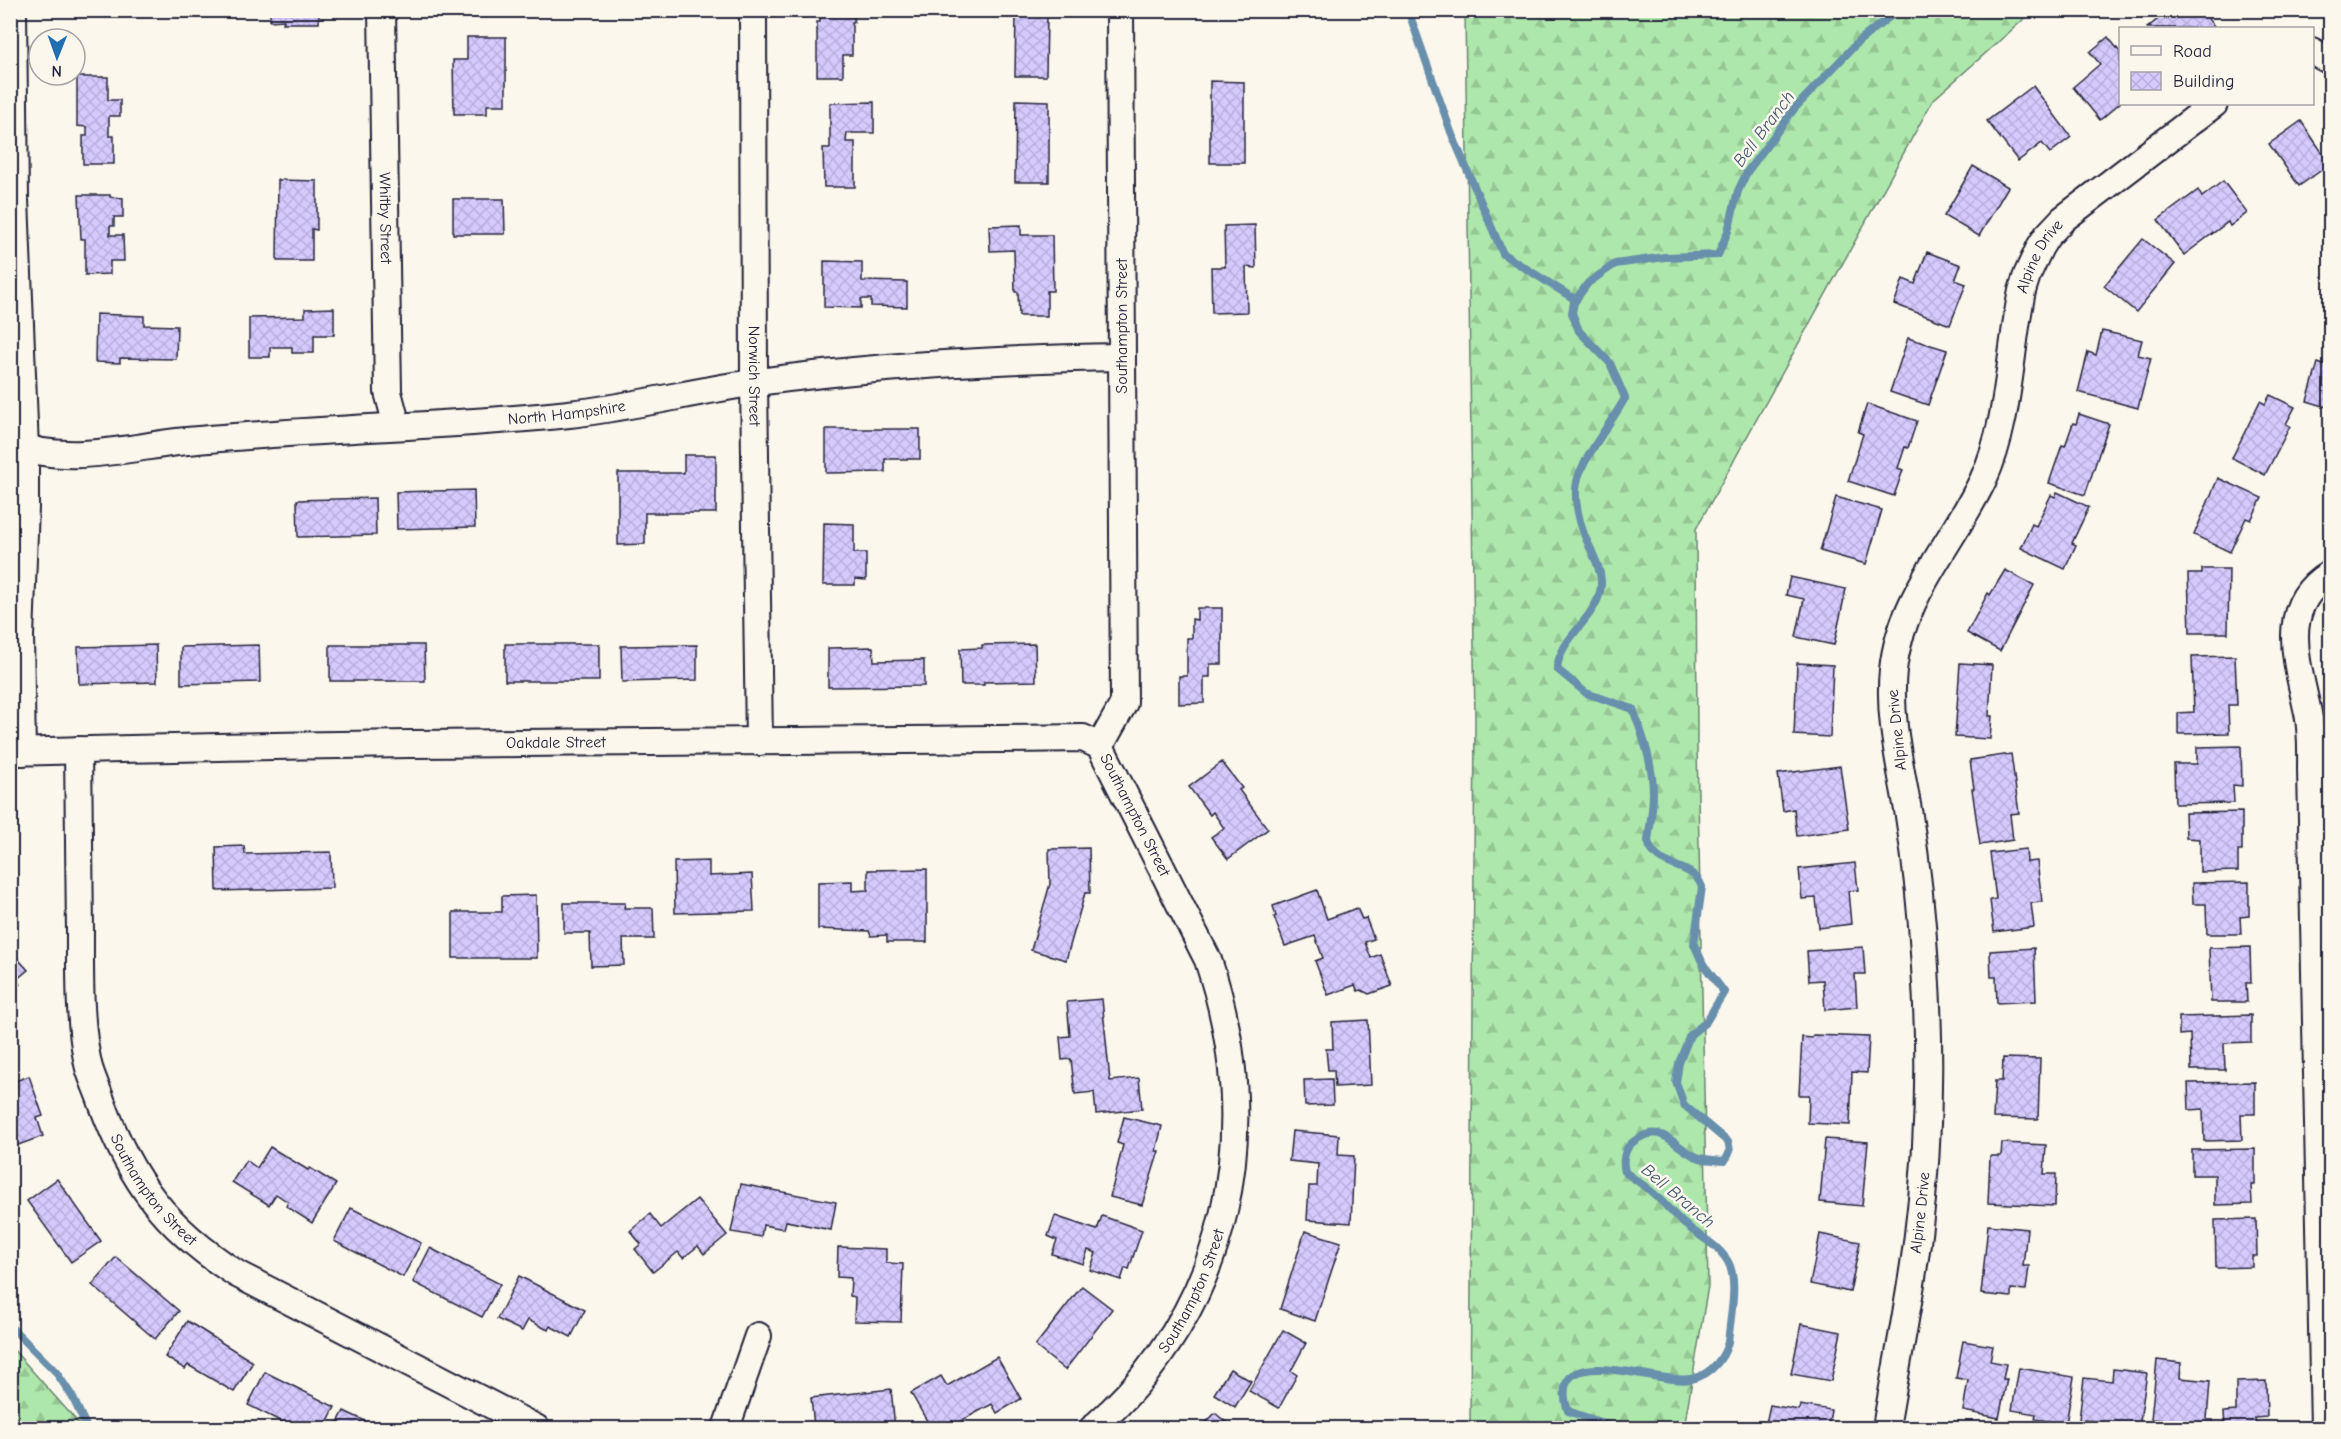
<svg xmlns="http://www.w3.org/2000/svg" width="2341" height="1439" viewBox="0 0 2341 1439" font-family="'Comic Neue',sans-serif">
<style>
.forest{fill:url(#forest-firs);stroke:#688473;stroke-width:1.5}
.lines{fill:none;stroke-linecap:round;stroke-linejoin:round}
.stream{stroke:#688fac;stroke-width:8}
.building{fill:url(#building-cross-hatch);stroke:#22223b;stroke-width:1.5}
.street-casing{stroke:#22223b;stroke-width:30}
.street{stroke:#fbf7ec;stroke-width:26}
.labels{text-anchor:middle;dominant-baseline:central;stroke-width:5;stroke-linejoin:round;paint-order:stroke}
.street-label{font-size:16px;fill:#22223b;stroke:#fbf7ec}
.water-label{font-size:18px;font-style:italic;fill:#455874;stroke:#fbf7ec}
</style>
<defs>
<pattern id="forest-firs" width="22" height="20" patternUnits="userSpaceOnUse" patternTransform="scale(1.5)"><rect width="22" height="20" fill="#aee7ab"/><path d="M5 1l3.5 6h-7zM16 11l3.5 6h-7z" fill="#95c694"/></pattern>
<pattern id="building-cross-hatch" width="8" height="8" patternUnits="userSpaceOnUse" patternTransform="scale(1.5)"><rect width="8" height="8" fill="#d6cafd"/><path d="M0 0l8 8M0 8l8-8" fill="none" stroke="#b7adda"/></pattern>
</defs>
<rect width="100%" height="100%" fill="#fbf7ec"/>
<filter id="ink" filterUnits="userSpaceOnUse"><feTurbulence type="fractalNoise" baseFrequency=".0167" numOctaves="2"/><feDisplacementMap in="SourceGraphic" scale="12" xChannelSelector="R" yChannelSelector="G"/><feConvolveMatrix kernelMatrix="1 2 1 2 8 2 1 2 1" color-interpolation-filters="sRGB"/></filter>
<g filter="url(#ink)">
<g class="forest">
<polygon points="1465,11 2033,11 1933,100 1696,529 1697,747 1708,1286 1684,1428 1470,1428 1475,720"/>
<polygon points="10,1347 11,1347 83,1428 11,1428"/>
</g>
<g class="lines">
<g class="stream">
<polyline points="1408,10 1451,132 1503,254 1576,300"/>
<polyline points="10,1326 56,1372 72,1396 87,1428"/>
<path d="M1617,1428L1568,1411C1543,1336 1661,1386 1691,1379C1712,1375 1728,1355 1729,1334C1731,1314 1737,1285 1730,1266C1722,1246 1698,1236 1683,1223C1673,1214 1664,1203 1654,1194C1645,1186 1634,1179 1625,1172C1622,1161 1624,1149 1633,1142C1664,1118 1675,1151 1700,1158C1708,1160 1716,1160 1724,1161C1730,1155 1731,1150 1728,1142L1684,1105L1676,1082L1679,1063L1690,1035L1706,1022L1724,992L1703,964L1694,944L1702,887C1692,860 1655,871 1648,841C1650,825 1653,809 1653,793C1653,764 1643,736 1633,709L1586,693L1557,669C1560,635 1599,618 1601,585C1602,565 1587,546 1582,528C1578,515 1574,496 1577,482C1580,462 1614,419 1625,398L1610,363L1579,331L1572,313L1574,302L1588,283L1615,264L1665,257L1718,255L1728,231L1738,191L1747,172L1794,109L1859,41L1898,10"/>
</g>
</g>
<g class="building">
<polygon points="270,10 319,10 319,23 283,23 284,20 270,21"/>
<polygon points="820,10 854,10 854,22 852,22 852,55 843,55 843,76 817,76 817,22 820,22"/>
<polygon points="2169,10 2201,10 2214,26 2211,28 2147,28"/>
<polygon points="1016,14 1047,14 1046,76 1015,76"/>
<polygon points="467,37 506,37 506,105 487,105 487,114 454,114 453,60 467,60"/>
<polygon points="2108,37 2120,52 2120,103 2100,120 2073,87 2100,64 2090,52"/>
<polygon points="77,77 108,77 108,100 120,100 120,116 109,116 109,136 114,136 114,164 83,164 83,136 87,136 87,127 77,126"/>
<polygon points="1210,81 1244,82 1244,163 1210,163"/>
<polygon points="2033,86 2071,137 2050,153 2042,143 2018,161 1987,121"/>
<polygon points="1016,100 1049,101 1049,182 1015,182"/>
<polygon points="874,102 874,133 847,133 846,142 855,142 855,187 824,187 823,148 830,148 830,103"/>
<polygon points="2301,121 2330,164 2299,186 2269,144"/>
<polygon points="1973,166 2008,187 1979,236 1944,216"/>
<polygon points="278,180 317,181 317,230 312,229 312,261 277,261"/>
<polygon points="2223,181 2247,213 2230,226 2228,222 2184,255 2158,220 2198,190 2202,197"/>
<polygon points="79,195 110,195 110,197 123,198 123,217 114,217 114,226 110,226 110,235 123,235 124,261 110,261 110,274 85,275 85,239 81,239"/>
<polygon points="453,199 504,199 505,234 453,234"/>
<polygon points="1021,225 1021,235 1052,235 1053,291 1047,291 1047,316 1019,316 1018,292 1015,292 1014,250 990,251 989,226"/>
<polygon points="1255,225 1256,268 1246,267 1247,312 1212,313 1211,267 1225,267 1224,226"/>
<polygon points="2143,239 2175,264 2136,312 2104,286"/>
<polygon points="1927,252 1961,265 1955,280 1966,284 1950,325 1894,304 1903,279 1915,284"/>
<polygon points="824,261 862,262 862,281 907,282 907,307 871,306 871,299 861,299 861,308 824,307"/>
<polygon points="334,308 334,335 314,335 314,353 292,353 292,347 270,347 270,357 249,357 249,318 305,317 305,309"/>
<polygon points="96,314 144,316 144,325 177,326 176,359 120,358 120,363 95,362"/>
<polygon points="2102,331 2142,340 2138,355 2151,358 2138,408 2078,392 2088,352 2096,355"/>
<polygon points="1908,338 1947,350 1928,405 1890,392"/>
<polygon points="2318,363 2330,367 2330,408 2307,401"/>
<polygon points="2270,395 2295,407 2286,424 2290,426 2265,475 2232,458 2260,401 2265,404"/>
<polygon points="1867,404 1917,421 1908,448 1905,447 1898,468 1903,470 1894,496 1848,481 1863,434 1858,432"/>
<polygon points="2079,414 2109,424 2085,495 2049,483 2062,445 2065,446 2073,423 2076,424"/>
<polygon points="826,429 920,429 920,459 885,459 885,472 826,473"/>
<polygon points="684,455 716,455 716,513 645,513 645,544 618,545 618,473 684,473"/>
<polygon points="2218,478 2262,498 2251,520 2246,518 2230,552 2194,535"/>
<polygon points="474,490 475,527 397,529 396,492"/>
<polygon points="2057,492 2089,507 2072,543 2076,545 2065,569 2021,548 2032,524 2036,526 2051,495 2055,497"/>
<polygon points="1836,497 1882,510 1866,564 1820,551"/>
<polygon points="375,498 376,535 298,537 297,500"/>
<polygon points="824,523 854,524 854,553 866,553 866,580 855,579 855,585 823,585"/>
<polygon points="2202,569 2229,569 2228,633 2190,633 2188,574 2202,574"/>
<polygon points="2005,570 2034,585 2000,651 1967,633 1988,593 1990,595"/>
<polygon points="1790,577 1846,589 1834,645 1796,637 1804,599 1786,595"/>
<polygon points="1197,608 1222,608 1222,664 1210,664 1210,677 1204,677 1204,703 1179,704 1179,676 1187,676 1187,638 1192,638 1192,619 1197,620"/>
<rect x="505" y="644" width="94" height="37"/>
<polygon points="1035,644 1036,681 984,682 984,685 961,685 960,649 982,648 982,645"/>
<polygon points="156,645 157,682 79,684 78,647"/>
<polygon points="259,645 260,682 181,684 181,647"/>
<polygon points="330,645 424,645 425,681 330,681"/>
<polygon points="697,645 697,680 622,682 621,646"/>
<polygon points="873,647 874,661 924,660 924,686 828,687 828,648"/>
<polygon points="2235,656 2237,705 2228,705 2229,733 2178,734 2178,713 2194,712 2192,657"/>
<polygon points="1797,663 1833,665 1830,737 1794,735"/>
<polygon points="1960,663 1992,665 1989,716 1992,716 1990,739 1955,737"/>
<polygon points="2241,746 2242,786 2233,785 2234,803 2175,804 2174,764 2197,764 2197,747"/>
<polygon points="2011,754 2019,813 2010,814 2013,840 1980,845 1972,789 1974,789 1970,760"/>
<polygon points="1222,762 1242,788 1239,790 1268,829 1228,859 1211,837 1224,828 1213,812 1210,815 1189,787"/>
<polygon points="1840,766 1849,829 1797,836 1794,809 1783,811 1778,774"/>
<polygon points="2242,812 2242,851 2238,851 2238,871 2200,872 2200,839 2186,838 2185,813"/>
<polygon points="244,846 245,854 331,852 332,888 217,891 216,847"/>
<polygon points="1089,848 1090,893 1085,893 1066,960 1031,950 1050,884 1049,849"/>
<polygon points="2026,849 2027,862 2037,861 2042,902 2031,903 2034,927 1994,932 1990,900 1996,899 1990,853"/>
<polygon points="709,861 709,876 752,874 754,911 675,913 674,862"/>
<polygon points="1855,863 1858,890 1848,891 1851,924 1819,928 1816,898 1802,899 1799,869"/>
<polygon points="927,869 927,942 887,942 887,935 871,936 869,931 818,929 818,882 852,881 852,891 868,890 868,870"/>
<polygon points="2249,882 2249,916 2240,917 2241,934 2207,934 2206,904 2193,904 2192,883"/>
<polygon points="1317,890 1327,919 1357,908 1362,919 1366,918 1374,939 1365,942 1371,958 1380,954 1392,986 1369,994 1361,990 1358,991 1355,985 1328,995 1315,961 1323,958 1315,936 1285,946 1274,917 1276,916 1273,906"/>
<polygon points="536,895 537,958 453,958 453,912 502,912 502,896"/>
<polygon points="564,903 625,903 624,908 653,908 654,939 623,939 624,965 591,966 590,933 564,933"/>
<polygon points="1863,947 1865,974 1855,974 1857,1007 1825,1010 1823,980 1809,981 1807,951"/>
<polygon points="2250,947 2251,983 2246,983 2247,1002 2211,1002 2209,948"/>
<polygon points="2034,948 2036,1001 1997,1003 1996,977 1991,977 1990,951"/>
<polygon points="10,950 28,970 16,980 20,984 10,993"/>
<polygon points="1102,999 1110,1081 1139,1078 1142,1109 1096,1114 1094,1092 1075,1094 1071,1059 1062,1060 1060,1037 1070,1036 1067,1002"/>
<polygon points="2251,1015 2251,1042 2224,1043 2225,1070 2191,1070 2190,1034 2179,1035 2179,1017"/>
<polygon points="1368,1020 1371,1085 1335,1087 1334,1070 1328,1070 1326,1049 1333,1049 1332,1022"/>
<polygon points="1813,1035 1869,1037 1867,1073 1852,1072 1850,1125 1808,1123 1809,1095 1799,1095 1802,1037 1812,1038"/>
<polygon points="2003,1058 2040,1059 2038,1119 1993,1118 1995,1081 2002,1081"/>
<polygon points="29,1076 43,1116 37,1118 43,1136 10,1148 10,1083"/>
<polygon points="1332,1079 1333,1105 1305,1106 1304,1080"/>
<polygon points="2255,1082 2255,1114 2241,1114 2242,1140 2204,1141 2203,1109 2189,1110 2188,1083"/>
<polygon points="1124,1117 1162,1126 1156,1151 1159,1151 1142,1205 1110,1197 1123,1145 1117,1143"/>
<polygon points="1292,1131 1339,1135 1338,1155 1354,1156 1351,1223 1307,1220 1309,1186 1317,1186 1318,1164 1289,1161"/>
<polygon points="1825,1139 1868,1142 1862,1206 1820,1202"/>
<polygon points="2002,1143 2046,1145 2044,1174 2056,1174 2055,1206 1988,1203 1990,1156 2001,1156"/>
<polygon points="270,1147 308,1170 310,1168 336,1184 312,1223 286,1206 288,1202 276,1194 269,1205 232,1182 246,1160 257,1168"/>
<polygon points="2255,1149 2255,1185 2251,1185 2252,1204 2215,1205 2215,1175 2192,1175 2192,1150"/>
<polygon points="57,1179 101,1241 71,1262 27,1201"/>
<polygon points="741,1184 836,1202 831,1230 786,1221 784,1229 763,1225 761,1237 731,1232"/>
<polygon points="697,1199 727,1235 704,1254 698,1246 683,1258 678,1252 653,1272 635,1249 641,1244 630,1231 650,1214 661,1228"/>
<polygon points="351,1208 421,1243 403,1277 334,1241"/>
<polygon points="1055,1216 1097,1230 1102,1216 1142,1230 1129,1269 1125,1268 1121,1280 1090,1270 1096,1253 1088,1250 1083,1264 1052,1254 1057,1240 1048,1236"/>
<polygon points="2256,1219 2257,1256 2252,1256 2252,1267 2216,1268 2215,1220"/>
<polygon points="1988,1225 2027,1229 2023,1266 2029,1266 2026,1290 2011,1289 2011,1297 1981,1294"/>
<polygon points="1305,1231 1341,1242 1315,1321 1280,1309"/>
<polygon points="1820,1234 1860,1242 1850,1292 1810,1284"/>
<polygon points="838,1247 886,1249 886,1263 903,1264 901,1322 854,1321 855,1297 850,1296 851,1278 837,1277"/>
<polygon points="430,1248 500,1284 482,1317 413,1282"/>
<polygon points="116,1257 179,1311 155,1339 92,1285"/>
<polygon points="519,1276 585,1310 571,1337 550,1326 548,1330 528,1320 522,1331 497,1319"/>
<polygon points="1082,1286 1112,1309 1065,1370 1035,1346"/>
<polygon points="187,1321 253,1362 234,1392 188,1365 185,1369 165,1357"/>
<polygon points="1801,1324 1841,1332 1831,1381 1791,1374"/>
<polygon points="1283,1330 1306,1343 1291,1371 1297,1375 1279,1408 1249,1391"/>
<polygon points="1963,1341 1993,1346 1990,1361 2006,1364 2003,1379 2007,1379 1999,1418 1963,1411 1968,1380 1956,1378"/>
<polygon points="997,1357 1021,1399 997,1413 992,1404 948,1428 931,1428 911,1393 941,1376 947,1386"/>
<polygon points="2157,1360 2181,1363 2180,1378 2210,1381 2207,1420 2213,1420 2212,1428 2179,1428 2180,1422 2151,1419"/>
<polygon points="2019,1368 2074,1377 2066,1424 2035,1419 2036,1414 2012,1410"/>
<polygon points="1230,1369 1251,1381 1235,1407 1214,1394"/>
<polygon points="2113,1369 2147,1373 2139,1428 2093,1428 2094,1421 2079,1420 2084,1378 2112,1381"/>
<polygon points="265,1372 335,1407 324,1428 294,1428 248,1405"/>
<polygon points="2266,1381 2267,1417 2255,1418 2256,1428 2225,1428 2224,1412 2236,1411 2236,1382"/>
<polygon points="891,1389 895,1428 858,1428 858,1427 842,1428 841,1423 814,1426 811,1398"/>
<polygon points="1770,1405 1799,1410 1800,1405 1831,1410 1828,1428 1765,1428"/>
<polygon points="344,1411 380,1428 335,1428"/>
<polygon points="1215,1413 1233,1428 1201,1428"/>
</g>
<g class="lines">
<defs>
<g id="street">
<polyline points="13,10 15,199 25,449 25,507 20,636 22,752"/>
<path id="s1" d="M382,10L388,392L397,426"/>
<path id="s2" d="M753,10L754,383L759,742"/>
<polyline points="2312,51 2330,61"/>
<path id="s3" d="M10,443C64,465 122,449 177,442C205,439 233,437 261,435C363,427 467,425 569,414C633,407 695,391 758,382C879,365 1001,359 1122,357"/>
<path id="s4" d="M78,750C79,811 79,872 80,932C80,976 79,1022 88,1064C91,1077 98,1090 102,1103C131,1182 166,1228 237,1274L536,1428"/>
<path id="s5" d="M10,752C368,741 725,743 1083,738L1100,746"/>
<polyline points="726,1428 758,1336"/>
<path id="s6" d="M1093,1428C1231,1308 1265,1130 1208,960L1100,746L1124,703L1120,10"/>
<path id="s7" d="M1886,1428C1896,1367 1909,1305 1917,1243C1929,1152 1931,1059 1925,967C1922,917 1917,866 1909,816C1901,768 1888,718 1893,670C1900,598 1953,543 1983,480C2010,422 2009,353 2022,291L2027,275L2040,247L2047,236L2063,219L2214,104"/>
<path d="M2324,1428L2311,769C2311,751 2312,731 2308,713C2298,664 2276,606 2330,574"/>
</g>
</defs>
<use href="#street" class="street-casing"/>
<use href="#street" class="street"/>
</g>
</g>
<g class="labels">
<g class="street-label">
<text stroke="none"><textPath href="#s1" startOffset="208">Whitby Street</textPath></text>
<text stroke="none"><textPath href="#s7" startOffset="1208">Alpine Drive</textPath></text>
<text transform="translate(1122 326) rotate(-90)">Southampton Street</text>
<text stroke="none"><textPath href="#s2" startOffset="366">Norwich Street</textPath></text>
<text stroke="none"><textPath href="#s3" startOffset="560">North Hampshire</textPath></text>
<text transform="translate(1897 730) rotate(-96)">Alpine Drive</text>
<text stroke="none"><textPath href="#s5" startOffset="546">Oakdale Street</textPath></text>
<text transform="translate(1135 815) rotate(63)">Southampton Street</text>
<text stroke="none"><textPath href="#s4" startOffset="458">Southampton Street</textPath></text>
<text stroke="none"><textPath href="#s7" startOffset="218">Alpine Drive</textPath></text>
<text stroke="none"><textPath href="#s6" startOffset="171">Southampton Street</textPath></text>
</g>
<g class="water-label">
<text transform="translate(1764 129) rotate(-53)">Bell Branch</text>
<text transform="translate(1678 1196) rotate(40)">Bell Branch</text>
</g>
</g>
<rect width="2341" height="1439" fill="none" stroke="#fbf7ec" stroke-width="36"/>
<rect x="18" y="18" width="2305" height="1403" fill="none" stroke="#22223b" stroke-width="2" filter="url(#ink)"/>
<rect x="2119" y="27" width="195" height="78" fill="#fbf7ec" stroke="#a4a2a5" stroke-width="1.5"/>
<rect x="2131" y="46" width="30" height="9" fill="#fbf7ec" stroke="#a4a2a5" stroke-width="1.5"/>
<text x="2173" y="57" font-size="18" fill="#22223b">Road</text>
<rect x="2131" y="72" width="30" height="18" fill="url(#building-cross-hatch)" stroke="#a4a2a5" stroke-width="1.5"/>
<text x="2173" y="87" font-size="18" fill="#22223b">Building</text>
<g transform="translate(57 57) rotate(181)"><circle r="28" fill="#fbf7ec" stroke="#a4a2a5" stroke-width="1.5"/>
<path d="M0-4.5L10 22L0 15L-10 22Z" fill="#1f6fb2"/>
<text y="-9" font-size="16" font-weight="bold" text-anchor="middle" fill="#22223b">N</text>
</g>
</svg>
